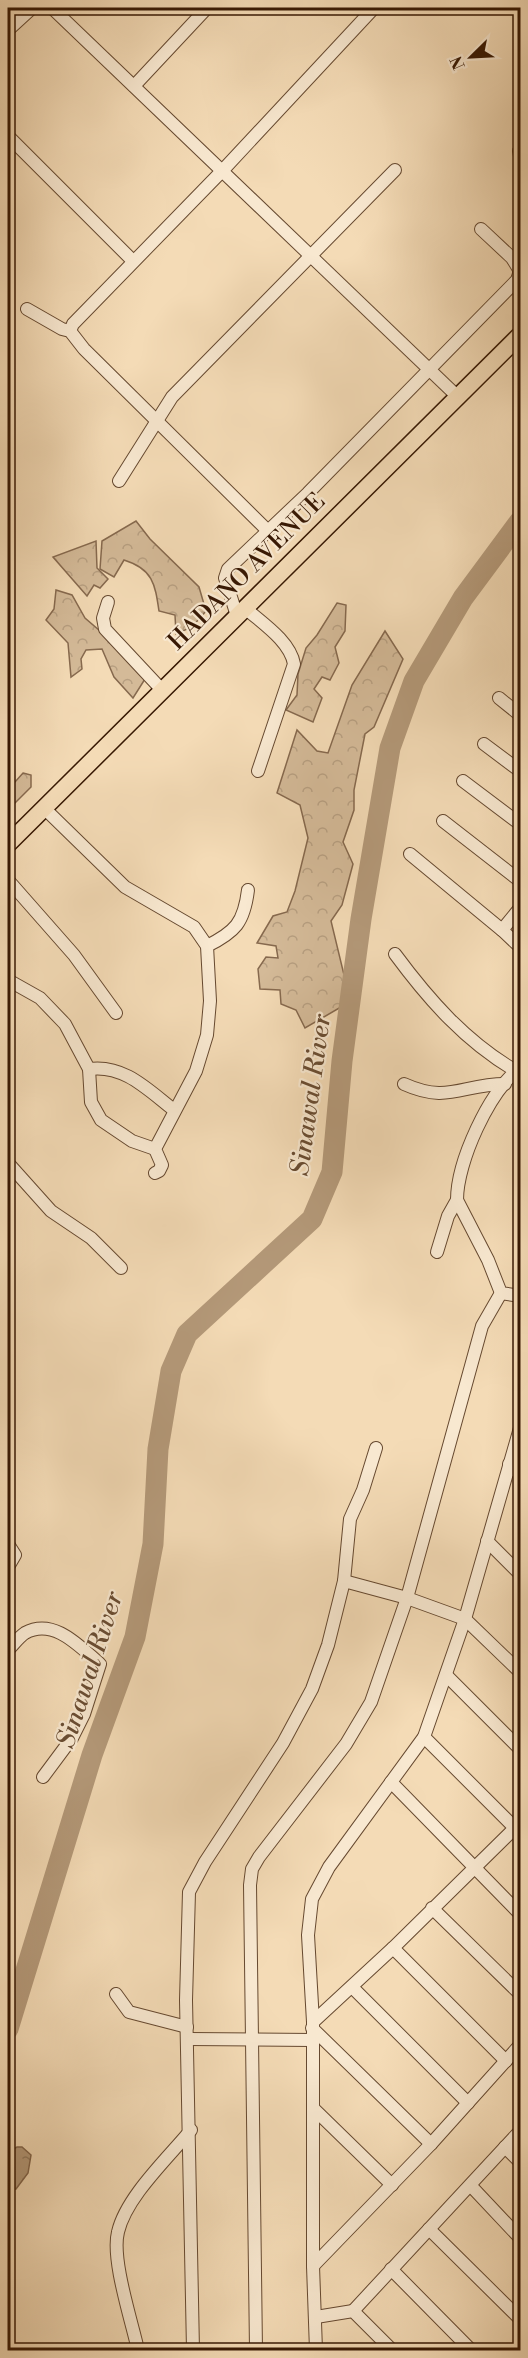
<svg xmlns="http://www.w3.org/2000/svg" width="528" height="2358" viewBox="0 0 528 2358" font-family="'Libre Bodoni',serif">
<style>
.forest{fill:url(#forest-crowns);stroke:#86694e;stroke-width:1.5}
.water{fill:url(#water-ripples);stroke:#82654a;stroke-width:1.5}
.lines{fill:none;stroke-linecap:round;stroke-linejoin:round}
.river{stroke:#b49979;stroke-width:21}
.minor-casing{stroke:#664930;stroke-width:14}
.major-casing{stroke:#371803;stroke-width:19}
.minor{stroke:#f8e8d0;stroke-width:12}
.major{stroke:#f4dbb6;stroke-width:16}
.labels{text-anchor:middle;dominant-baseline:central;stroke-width:4.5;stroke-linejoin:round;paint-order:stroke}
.street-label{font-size:24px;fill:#371803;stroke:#f8e8d0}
.water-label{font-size:26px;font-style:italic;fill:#694c32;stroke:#f8e8d0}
</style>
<defs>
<pattern id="forest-crowns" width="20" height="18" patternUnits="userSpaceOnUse" patternTransform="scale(1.5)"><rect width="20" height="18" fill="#d4ba98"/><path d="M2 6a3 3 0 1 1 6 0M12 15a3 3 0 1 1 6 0" fill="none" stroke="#b79f81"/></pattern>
<pattern id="water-ripples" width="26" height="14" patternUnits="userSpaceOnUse" patternTransform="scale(1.5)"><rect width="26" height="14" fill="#b49979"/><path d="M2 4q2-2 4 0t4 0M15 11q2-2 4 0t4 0" fill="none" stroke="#937c61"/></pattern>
</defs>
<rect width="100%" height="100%" fill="#f4dbb6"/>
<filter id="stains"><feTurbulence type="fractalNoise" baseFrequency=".00333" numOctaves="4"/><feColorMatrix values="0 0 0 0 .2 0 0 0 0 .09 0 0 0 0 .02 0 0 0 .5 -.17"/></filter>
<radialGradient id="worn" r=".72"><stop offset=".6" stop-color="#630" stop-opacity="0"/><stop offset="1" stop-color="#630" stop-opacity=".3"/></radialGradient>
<g class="forest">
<path d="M136,521L150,539L199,587L206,611L192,627L176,634L175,615L159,611C155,584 153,569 124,560L114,577L100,569L102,541Z"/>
<polygon points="96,541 97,568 108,579 100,588 94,585 87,596 53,557"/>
<polygon points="56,590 72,595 85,618 107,637 145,679 133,698 114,677 102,649 86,650 81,659 82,669 71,677 68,643 46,620 54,609"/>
<polygon points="337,603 346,605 345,631 335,647 339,663 330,680 322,677 314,689 322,698 313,722 286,710 297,695 298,674 306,648 317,635"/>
<polygon points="385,631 403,659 374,727 365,734 354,790 354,810 343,842 353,864 342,905 331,921 345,979 341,1007 305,1028 296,1010 281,1004 280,990 260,989 258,969 266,957 278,958 276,946 257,943 273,916 287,912 295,891 308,838 300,805 277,793 297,730 317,751 328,753 352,685"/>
<polygon points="23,773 31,775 31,787 8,810 8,776 15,782"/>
</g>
<polygon class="water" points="17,2147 22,2147 31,2155 28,2173 16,2189 8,2190 8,2152"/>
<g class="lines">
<polyline class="river" points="8,2029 92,1755 135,1637 153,1544 158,1449 171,1371 187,1334 312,1219 332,1172 342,1061 361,919 390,748 414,681 463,598 520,521"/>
<defs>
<g id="minor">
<polyline points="52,8 458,397"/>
<polyline points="8,30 32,8"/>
<polyline points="134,86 207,8"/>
<polyline points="8,136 132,260"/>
<polyline points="519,151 520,156"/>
<polyline points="27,309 62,329 70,331 84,349 267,530"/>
<polyline points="70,331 73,324 223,170 374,8"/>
<polyline points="119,481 172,397 395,170"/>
<polyline points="108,602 103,618 105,629 162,690"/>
<path d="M245,608C262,623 290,641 294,664L258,771"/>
<polyline points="237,616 225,578 228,569 308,493 517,280 520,271 512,258 481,229"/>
<polyline points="499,698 520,715"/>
<polyline points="484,744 520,771"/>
<polyline points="463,781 520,824"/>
<polyline points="44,808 125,887 194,927 207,946 210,1001 207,1035 196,1071 155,1149 162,1165 159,1171 155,1173"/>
<polyline points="443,821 520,881"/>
<polyline points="410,854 502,930"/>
<polyline points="8,880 74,955 116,1013"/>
<polyline points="520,908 502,930 520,947"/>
<path d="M207,946C235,932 244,923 248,890"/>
<path d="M395,954C429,1000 466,1042 516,1071"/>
<polyline points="8,980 40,998 65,1024 89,1069 91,1102 101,1120 132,1141 155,1149"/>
<path d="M520,1068C489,1091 457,1162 457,1200L488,1260L501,1293L520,1296"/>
<path d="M89,1069C124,1064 148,1090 174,1110"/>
<path d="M404,1084C448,1104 462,1084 505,1084"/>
<polyline points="8,1163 51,1211 91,1238 121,1268"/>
<polyline points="437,1252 448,1216 457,1200"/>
<polyline points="509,1464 520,1475"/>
<polyline points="487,1541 520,1574"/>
<polyline points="8,1544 15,1555 8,1567"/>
<polyline points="344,1581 407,1598 465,1619 520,1672"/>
<path d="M8,1650C13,1645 19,1637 25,1633C54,1617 80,1647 100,1664L84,1714L72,1738L43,1777"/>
<polyline points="446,1675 520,1749"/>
<polyline points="424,1737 520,1833"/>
<polyline points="391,1782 520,1914"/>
<polyline points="432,1908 520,1994"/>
<polyline points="393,1948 506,2061"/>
<polyline points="352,1987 468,2103"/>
<polyline points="116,1994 129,2012 187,2027"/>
<polyline points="313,2022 393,1948 520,1823"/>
<polyline points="312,2028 431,2144"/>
<polyline points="189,2039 313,2040"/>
<polyline points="313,2108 392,2185"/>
<polyline points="505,2147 520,2162"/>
<polyline points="471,2186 520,2238"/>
<polyline points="429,2229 520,2319"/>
<polyline points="313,2266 431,2144 520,2045"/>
<polyline points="391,2269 471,2350"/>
<polyline points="353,2311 520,2131"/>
<polyline points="316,2317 353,2311 392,2350"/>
<path d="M138,2350C132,2322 111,2259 118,2232C126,2197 168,2158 191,2130"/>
<polyline points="193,2350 186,2000 189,1892 205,1862 283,1743 312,1689 328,1645 344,1581 350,1519 363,1490 376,1448"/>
<polyline points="256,2350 250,1885 252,1869 259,1857 346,1744 371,1702 407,1598 482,1326 501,1293"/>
<polyline points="316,2350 313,2266 313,2022 308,1935 312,1899 329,1867 424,1737 465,1619 520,1428"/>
</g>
<polyline id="major" points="8,844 520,335"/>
</defs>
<use href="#minor" class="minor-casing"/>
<use href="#major" class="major-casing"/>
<use href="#minor" class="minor"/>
<use href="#major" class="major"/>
</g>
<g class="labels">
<g class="street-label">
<text transform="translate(247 572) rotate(-45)">HADANO AVENUE</text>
</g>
<g class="water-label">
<text transform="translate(311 1095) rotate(-82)">Sinawal River</text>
<text transform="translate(90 1670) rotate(-72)">Sinawal River</text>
</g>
</g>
<rect width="528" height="2358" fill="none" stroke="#f4dbb6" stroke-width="30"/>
<rect x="9" y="9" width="510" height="2340" fill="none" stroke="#371803" stroke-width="3"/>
<rect x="15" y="15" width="498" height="2328" fill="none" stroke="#371803" stroke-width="1.5"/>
<g transform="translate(471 57) rotate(246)" stroke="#f8e8d0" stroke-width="4.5" paint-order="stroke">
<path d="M0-4.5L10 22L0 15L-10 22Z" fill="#371803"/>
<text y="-9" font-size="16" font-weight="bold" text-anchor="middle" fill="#371803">N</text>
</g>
<rect width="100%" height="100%" filter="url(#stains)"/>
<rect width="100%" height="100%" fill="url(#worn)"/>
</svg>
